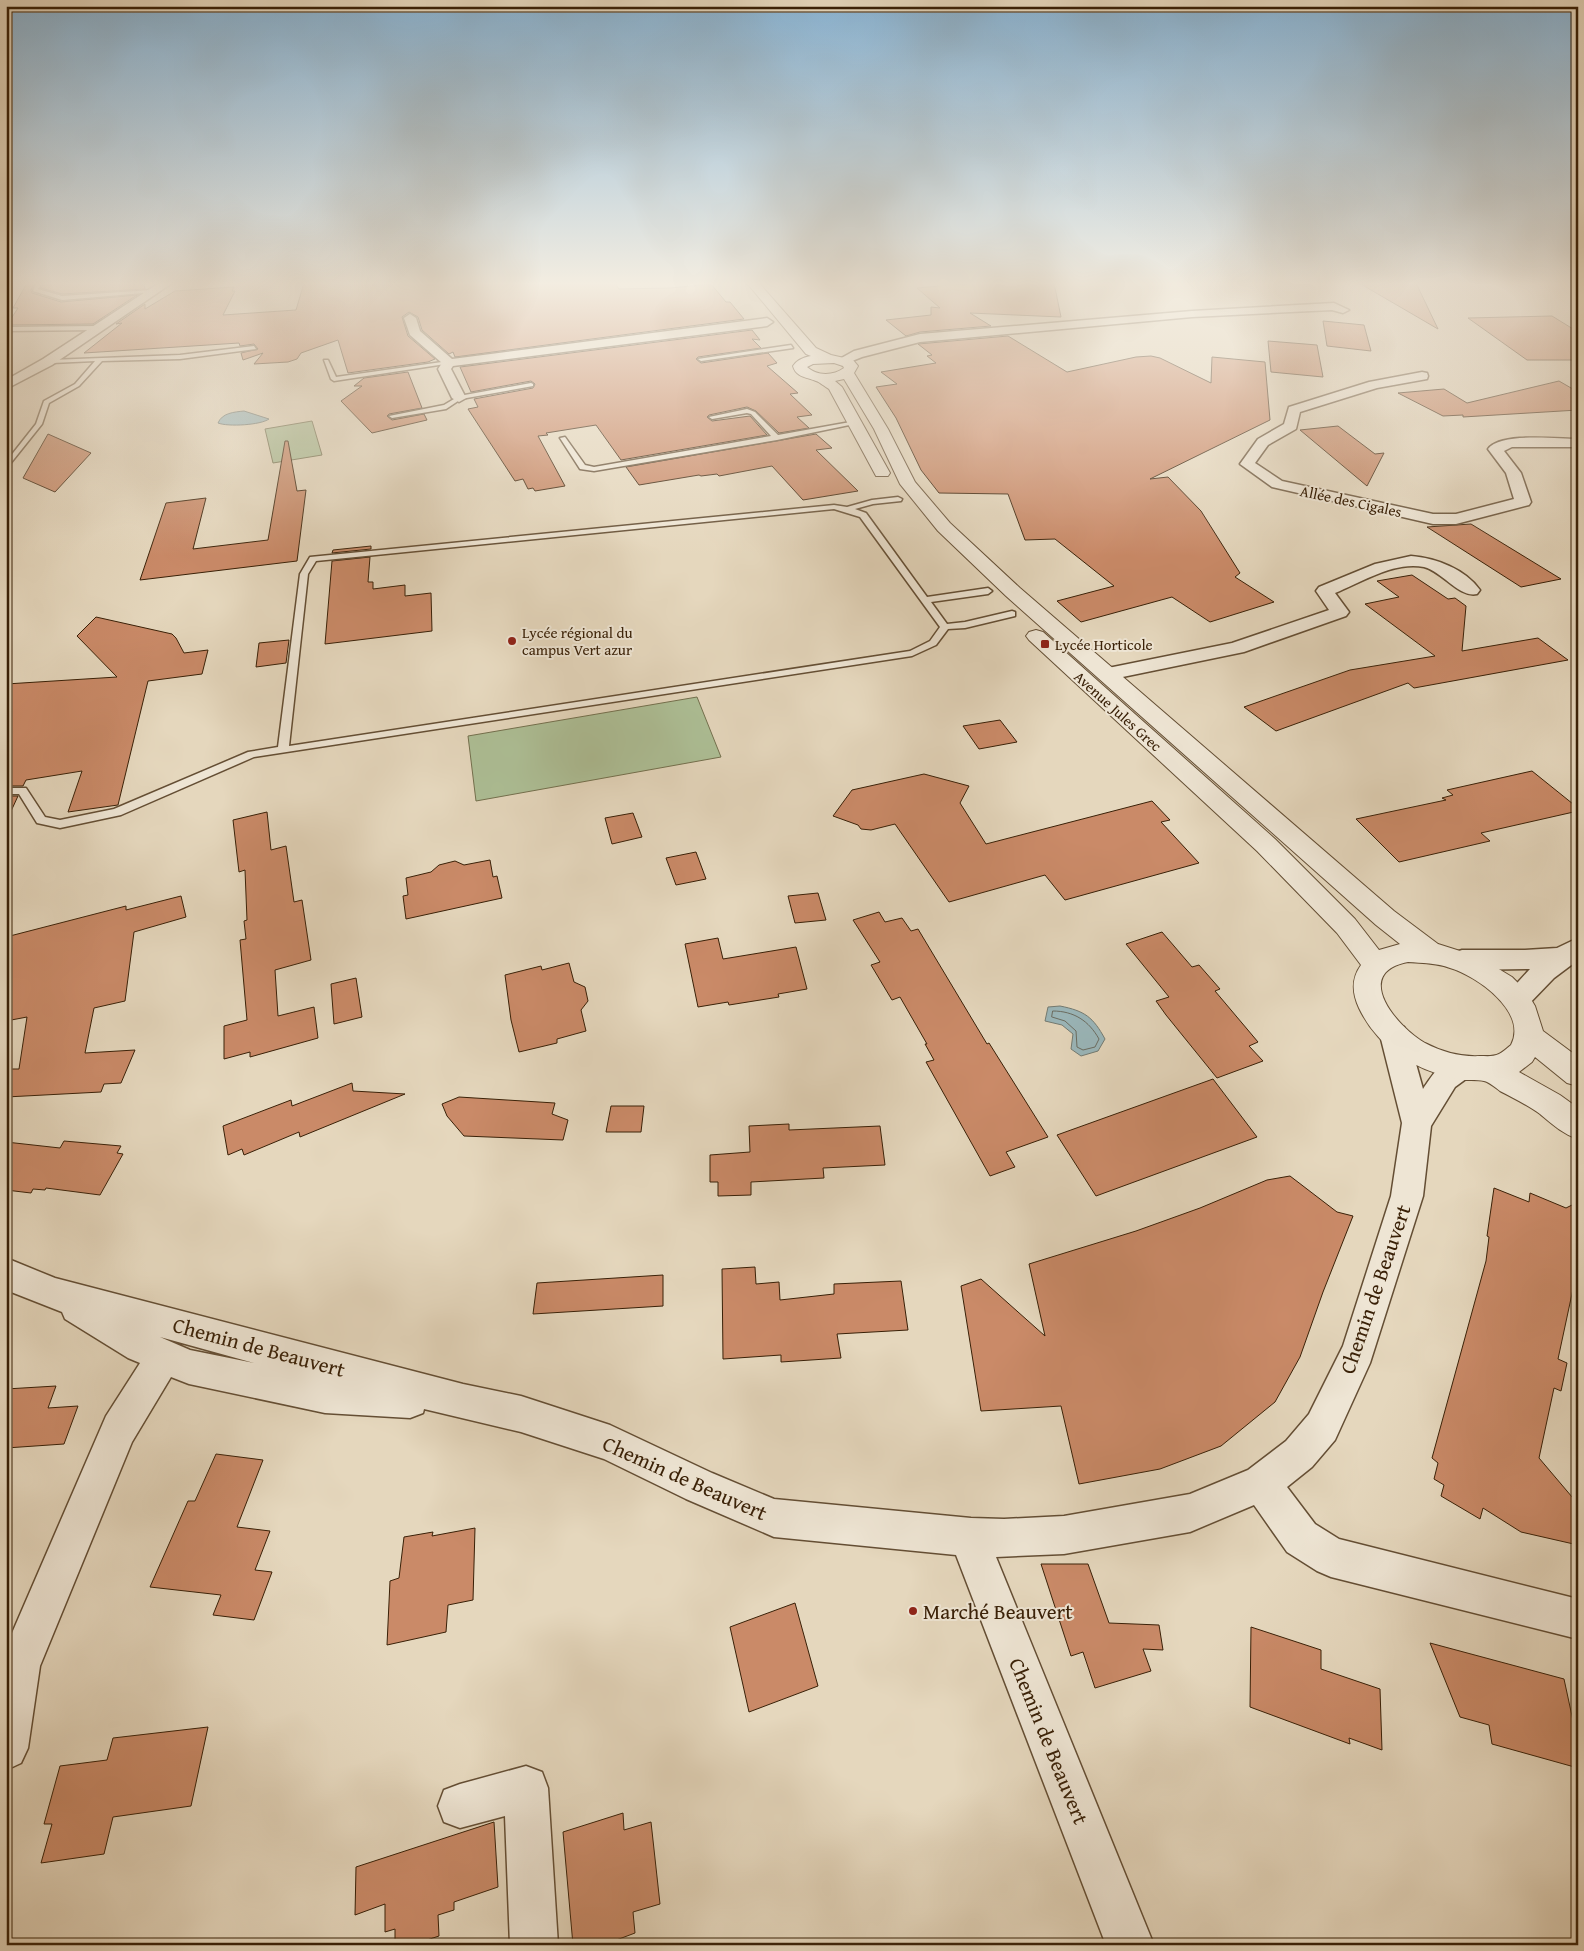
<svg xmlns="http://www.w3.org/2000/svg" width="1584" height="1951" viewBox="0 0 1584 1951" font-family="'Gentium Book Plus',serif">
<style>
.green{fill:#adbf96;stroke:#73704e}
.water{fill:#9ab7bb;stroke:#737b73}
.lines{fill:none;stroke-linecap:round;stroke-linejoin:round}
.shore{stroke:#6a6c61;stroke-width:1}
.building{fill:#ca8a68;stroke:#392007}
.service-casing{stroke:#644e34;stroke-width:3}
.minor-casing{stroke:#644e34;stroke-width:3}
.tertiary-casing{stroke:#644e34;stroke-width:2}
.service{fill:#eee5d4;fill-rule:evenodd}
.minor{fill:#eee5d4;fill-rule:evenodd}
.tertiary{fill:#eee5d4;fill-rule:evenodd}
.poi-dot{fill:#8f2418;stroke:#eee5d4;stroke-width:2}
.labels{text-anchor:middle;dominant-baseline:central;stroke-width:4;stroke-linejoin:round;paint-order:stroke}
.far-street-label{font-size:15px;fill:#392007;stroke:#eee5d4}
.far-poi-label{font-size:15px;fill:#392007;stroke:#eee5d4;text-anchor:start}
.near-street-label{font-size:21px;fill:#392007;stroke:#eee5d4}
.near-poi-label{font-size:21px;fill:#392007;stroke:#eee5d4;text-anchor:start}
</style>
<rect width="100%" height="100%" fill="#e5d7bd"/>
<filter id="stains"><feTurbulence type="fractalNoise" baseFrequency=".004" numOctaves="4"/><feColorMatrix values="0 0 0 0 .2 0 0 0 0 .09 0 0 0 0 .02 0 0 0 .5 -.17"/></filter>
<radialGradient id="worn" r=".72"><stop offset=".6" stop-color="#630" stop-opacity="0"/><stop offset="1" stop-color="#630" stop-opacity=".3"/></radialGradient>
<g class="green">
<polygon points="312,421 322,455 273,463 265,429"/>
<polygon points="697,697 721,757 476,801 468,736"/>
</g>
<g class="water">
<path d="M244,411L269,419C261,425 228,427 218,423C222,413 234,412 244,411Z"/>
<path d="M1060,1006C1085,1011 1093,1017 1105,1039L1098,1051L1081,1056L1071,1049L1073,1034L1062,1025L1045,1021L1048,1007Z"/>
</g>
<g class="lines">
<path class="shore" d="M1053,1011C1074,1011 1089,1021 1099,1039L1095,1047L1083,1050L1077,1047L1076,1031L1065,1021L1052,1017Z"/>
</g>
<g class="building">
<polygon points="27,283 34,283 31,290 32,293 61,302 137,295 93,324 7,325 18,308 13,308"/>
<polygon points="44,283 144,283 145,289 62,294 41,288"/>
<polygon points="304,283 615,283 619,289 670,288 711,284 726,302 730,302 744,319 455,357 453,352 449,354 422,330 418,317 409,312 402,317 408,336 435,359 428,362 348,373 338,340 301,353 297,359 288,362 254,364 263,353 243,360 241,353 258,349 254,344 240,346 239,343 84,353 122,323 116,324 145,304 145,309 175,291 234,287 232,291 235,291 223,315 296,310"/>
<polygon points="973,283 1054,283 1061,317 970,313 991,326 920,332 906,336 886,320 931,315 931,307 940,308 917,288"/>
<polygon points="1359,283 1416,283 1438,329"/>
<polygon points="1552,316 1578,332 1578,360 1527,360 1468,318"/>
<polygon points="1323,321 1364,325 1371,351 1327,346"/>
<polygon points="752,330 760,340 752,339 761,348 698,357 696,359 701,363 768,353 777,363 767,366 798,393 790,394 812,415 797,417 809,428 779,433 756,411 747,407 709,415 707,417 712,421 750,416 767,435 621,460 596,425 546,433 548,435 538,436 565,486 535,491 533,488 528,489 523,479 515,481 468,409 478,407 474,399 533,388 535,384 531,381 471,392 460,367"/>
<polygon points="1008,336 1067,372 1136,357 1151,356 1160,358 1211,383 1212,357 1265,362 1270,420 1150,479 1168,477 1201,511 1240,573 1235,577 1274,602 1210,622 1172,597 1081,622 1057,601 1114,586 1055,539 1025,540 1008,494 939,493 921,470 896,418 876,387 897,384 881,372 936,363 927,356 932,355 918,344"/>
<polygon points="1268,341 1317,345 1323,377 1271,372"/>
<polygon points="408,372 422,408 389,414 387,416 392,420 424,414 427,420 372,433 341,401 362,386 354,386 364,378"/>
<polygon points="1559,381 1578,392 1578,410 1463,417 1463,415 1443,416 1398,393 1444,389 1467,403"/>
<polygon points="1338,426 1375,454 1384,453 1367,486 1300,430"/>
<polygon points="48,434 91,453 55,492 23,478"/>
<polygon points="816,434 832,448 816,450 858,491 803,500 772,466 719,476 717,474 701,476 699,475 639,485 626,467"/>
<polygon points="285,441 288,441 297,491 306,490 297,561 140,580 166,503 206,498 193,549 268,540"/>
<polygon points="1471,524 1561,579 1521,587 1427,527"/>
<polygon points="371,546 371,549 332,553 333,550"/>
<polygon points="370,557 368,582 373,582 373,589 405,585 405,596 431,593 432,631 325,644 332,561"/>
<polygon points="1412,575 1448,599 1455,598 1466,606 1462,651 1538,638 1568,660 1414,688 1408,683 1276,731 1244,707 1350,670 1435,656 1365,604 1399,597 1377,581"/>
<polygon points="96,617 172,634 176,638 184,653 208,650 202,674 148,681 118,805 68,812 82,771 26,780 23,786 6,786 6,684 117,677 77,636"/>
<polygon points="289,640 286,663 256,667 259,643"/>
<polygon points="1000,720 1017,742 979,749 963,726"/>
<polygon points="1532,771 1578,808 1578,811 1481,833 1490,841 1399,862 1356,819 1446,800 1442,798 1453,795 1447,790"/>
<polygon points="924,774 969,786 960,803 986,844 1152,801 1170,820 1161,822 1199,863 1065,900 1045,875 949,902 895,824 871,830 861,829 858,825 833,816 852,790"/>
<polygon points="6,796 18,796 6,822"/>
<polygon points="267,812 271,850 286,846 294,902 302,900 311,960 275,970 278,1016 314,1007 318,1038 250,1057 250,1052 224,1059 224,1026 247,1020 240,940 246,939 244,921 247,920 245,870 239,872 233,820"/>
<polygon points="633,813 642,837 612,844 605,818"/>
<polygon points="696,852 706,879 676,885 666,858"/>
<polygon points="490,860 493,877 497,876 502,898 406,919 403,896 408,895 406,878 431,872 439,865 455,861 464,865"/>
<polygon points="818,893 826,920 795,923 788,896"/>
<polygon points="181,896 186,917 134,932 125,1001 94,1008 85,1053 135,1050 121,1083 104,1084 101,1092 6,1097 6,1069 19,1069 27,1017 6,1021 6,937 126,906 126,910"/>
<polygon points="879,912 885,922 902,918 911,931 918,929 987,1044 989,1043 1048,1137 1006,1152 1015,1167 990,1176 926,1062 934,1060 925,1044 927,1044 900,997 892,1000 871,965 880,962 853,920"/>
<polygon points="1162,932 1192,967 1199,965 1220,989 1215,991 1258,1042 1249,1046 1263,1061 1217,1078 1166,1015 1156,1001 1169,997 1126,944"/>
<polygon points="718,938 723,959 796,947 807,989 778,994 779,997 729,1005 728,1002 698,1007 685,944"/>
<polygon points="569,963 574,982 585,987 588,1001 581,1010 586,1031 557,1039 557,1043 519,1052 511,1020 505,975 541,966 542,970"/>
<polygon points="356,978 362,1017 334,1024 331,984"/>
<polygon points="1213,1079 1257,1137 1096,1196 1057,1135"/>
<polygon points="352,1083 353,1091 405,1094 300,1137 299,1132 244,1155 242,1149 228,1155 223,1126 291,1100 292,1106"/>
<polygon points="459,1097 555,1103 552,1114 568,1120 563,1140 464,1136 447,1116 442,1104"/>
<polygon points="611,1106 644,1106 641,1132 606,1132"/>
<polygon points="789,1124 789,1130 880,1126 885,1165 823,1168 824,1178 751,1182 751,1195 718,1196 718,1182 710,1182 710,1155 750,1152 749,1126"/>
<polygon points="64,1141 121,1146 117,1153 123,1154 100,1195 46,1188 45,1190 33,1189 31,1193 6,1190 6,1142 60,1148"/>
<polygon points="1290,1176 1337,1212 1353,1216 1323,1292 1300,1357 1275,1402 1221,1446 1160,1469 1079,1484 1061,1406 981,1411 961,1286 981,1279 1045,1336 1029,1264 1136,1231 1200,1208 1267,1180"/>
<polygon points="1494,1188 1529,1202 1530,1193 1566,1208 1578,1202 1578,1291 1573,1289 1558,1359 1567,1363 1561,1391 1554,1388 1539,1458 1578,1504 1578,1545 1521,1532 1483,1508 1480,1519 1441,1496 1444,1485 1434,1479 1438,1463 1432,1458 1486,1261 1489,1237 1487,1236"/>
<polygon points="755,1267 756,1284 779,1282 780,1300 834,1294 834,1284 901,1281 908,1330 837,1334 841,1358 781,1362 781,1355 723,1359 722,1269"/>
<polygon points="663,1275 663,1306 533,1314 537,1283"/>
<polygon points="56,1386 48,1408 78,1406 64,1444 6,1448 6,1389"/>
<polygon points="216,1454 263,1460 237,1527 270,1531 255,1570 272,1572 254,1620 213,1615 221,1595 150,1587 188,1501 195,1501"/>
<polygon points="475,1528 473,1600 448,1605 446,1632 387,1645 390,1581 399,1578 404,1537 433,1532 432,1536"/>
<polygon points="1041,1564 1088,1564 1109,1623 1159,1625 1163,1650 1143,1649 1151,1671 1095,1688 1083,1652 1071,1656"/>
<polygon points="795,1603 818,1686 749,1712 730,1627"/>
<polygon points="1251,1627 1321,1650 1321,1669 1380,1689 1382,1750 1349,1738 1350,1744 1250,1707"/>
<polygon points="1430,1643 1564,1679 1578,1744 1578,1768 1492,1744 1489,1725 1460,1717"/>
<polygon points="208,1727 191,1806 113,1817 104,1854 41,1863 52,1824 44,1824 60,1766 107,1760 113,1738"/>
<polygon points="623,1813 624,1830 651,1822 660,1904 633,1912 635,1933 603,1945 573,1945 563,1832"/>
<polygon points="494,1822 498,1887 454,1902 454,1910 438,1915 439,1936 412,1945 395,1945 395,1929 385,1932 385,1904 355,1915 356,1867"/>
</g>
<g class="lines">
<defs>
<g id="service">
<polygon points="36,283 42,283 38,289 62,296 152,290 155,292 62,300 33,291"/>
<polygon points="6,327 97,326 100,328 97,330 6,331"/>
<polygon points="791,345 793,348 701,361 698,359"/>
<polygon points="254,346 256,349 180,359 102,361 79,386 49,403 42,424 6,469 6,462 36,424 44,401 75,384 95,361 52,363 50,360 180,355"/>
<polygon points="324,360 328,360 336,377 449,361 452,363 334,381 331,379"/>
<polygon points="531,383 533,384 533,386 461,399 446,409 392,418 389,416 444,405 459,396"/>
<polygon points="747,409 755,412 778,435 856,421 859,423 777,440 594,471 580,469 560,438 565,437 585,465 594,467 771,436 751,414 747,413 712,419 709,417"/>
<path d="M898,497L902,499L901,501L873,504L855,509L866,513L927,597L988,588L992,591L988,594L931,602L947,624L965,622L1012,611L1015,612V616L965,628L948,629L936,645L912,656L254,757L121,815L60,828L37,823L19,794H6V788H26L45,817L60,820L114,809L248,752L278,747L300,574L310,557L834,505L847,507L872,500ZM834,509L860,517L940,627L930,641L910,651L289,746L308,574L316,561Z"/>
</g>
<g id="minor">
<polygon points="159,283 172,283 52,365 6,389 6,380 43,359"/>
<polygon points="1334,303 1349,310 1343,313 1332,310 1192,317 920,342 862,357 842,365 836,361 854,351 920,334 1192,311"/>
<polygon points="410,314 416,318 420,331 452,359 767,318 773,322 767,326 453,366 451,369 466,398 459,402 452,398 438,369 442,363 410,335 404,318"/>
<path d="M1422,372L1427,373L1428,376L1427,379L1377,388L1300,412L1296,429L1268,445L1255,463L1282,481L1433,514H1456L1514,499L1506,473L1488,449C1500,432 1558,439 1578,439V447H1512L1504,451L1521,473L1531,502L1529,505L1456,524H1433L1272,487L1240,464L1258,439L1284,424L1289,407L1369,382Z"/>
<path d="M1411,556C1436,558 1465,569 1480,590L1477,594C1459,598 1443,572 1424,567C1394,561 1362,582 1335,593L1349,612L1346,616L1244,652L1108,680L1101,678L1098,674L1101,670L1108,668L1232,643L1329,610L1316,591L1319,587L1375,564Z"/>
<polygon points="1578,938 1578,960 1554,978 1526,1007 1517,1010 1508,1007 1504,1000 1508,993 1530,969 1462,970 1453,967 1449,960 1453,953 1462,950 1525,950 1557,948"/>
<path d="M1394,1024L1404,1027L1408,1035L1423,1089C1434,1072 1447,1052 1470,1060L1474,1068L1470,1076L1455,1087L1431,1126L1423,1196L1370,1363L1335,1440L1312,1467L1287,1487L1315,1524L1339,1539L1578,1599V1639L1331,1577L1317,1571L1287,1552L1254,1505L1190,1532L1064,1554L996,1557L1154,1945H1106L956,1555L774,1537L686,1499L604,1459L521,1432L424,1409L423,1413L410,1418L325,1413L189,1384L171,1377L132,1442L40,1666L28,1748L21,1763L6,1770V1647L106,1416L140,1363L128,1358L65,1319L62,1312L6,1290V1258L55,1278L463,1384L521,1396L610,1425L712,1473L774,1499L971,1518L1004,1519L1064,1516L1190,1494L1248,1470L1286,1441L1309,1414L1343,1346L1391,1196L1402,1123L1380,1035L1384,1027ZM160,1337L254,1363L190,1350Z"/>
<polygon points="526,1766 542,1772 548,1788 558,1945 510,1945 505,1816 460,1828 444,1822 438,1806 444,1790 460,1784"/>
</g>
<path id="tertiary" d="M747,283H759L816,348L831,355L853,360L858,366L854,373L888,429L915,482L950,523L1020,588L1394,911L1438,944L1479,957L1512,977L1526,991L1535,1006L1543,1031L1578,1057V1086L1567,1083L1535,1057L1532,1062L1519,1072L1560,1095L1578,1108V1139C1563,1134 1552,1124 1540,1114C1528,1105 1513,1098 1500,1091C1496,1088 1489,1082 1484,1081C1476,1079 1466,1081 1457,1079C1415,1070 1378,1048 1359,1008C1352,993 1351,979 1361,965L1337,933L1257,851L1029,640L1026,636L1029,632L1036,630L1043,632L1275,839L1355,919L1379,950L1400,944L1376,925L1006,596L938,531L900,484L874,429L844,379L835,381L842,387L890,473L888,476H876L829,389C825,387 820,382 816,381C806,377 796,377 793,366C797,360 804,357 811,356L806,354ZM834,363L843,366L844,368C833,376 817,376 807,367L813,364ZM1408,962C1422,963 1437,963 1450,968C1477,976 1528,1012 1511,1045C1507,1048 1503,1052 1499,1054C1493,1057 1486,1056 1480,1056C1461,1057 1442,1052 1425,1043C1397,1027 1351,973 1408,962Z"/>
</defs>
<use href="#service" class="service-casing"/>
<use href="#minor" class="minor-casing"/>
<use href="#tertiary" class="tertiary-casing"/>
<use href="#service" class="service"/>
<use href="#minor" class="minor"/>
<use href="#tertiary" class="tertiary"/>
</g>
<linearGradient id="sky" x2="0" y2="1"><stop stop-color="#89b5d6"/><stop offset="0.51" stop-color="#f3ede1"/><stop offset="1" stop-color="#f3ede1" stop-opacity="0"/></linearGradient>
<rect width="1584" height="556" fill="url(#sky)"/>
<g class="poi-dot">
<circle cx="512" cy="641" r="5"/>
<rect x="1040" y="639" width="10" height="10" rx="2.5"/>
<circle cx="913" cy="1611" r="5"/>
</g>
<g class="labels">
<g class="far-street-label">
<text transform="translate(1351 501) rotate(12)">Allée des Cigales</text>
<text transform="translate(1118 711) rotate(42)">Avenue Jules Grec</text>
</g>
<g class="far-poi-label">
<text x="522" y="632">Lycée régional du<tspan x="522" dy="17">campus Vert azur</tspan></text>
<text x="1055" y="644">Lycée Horticole</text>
</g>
<g class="near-street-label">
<text transform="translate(1375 1289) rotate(-71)">Chemin de Beauvert</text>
<text transform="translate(259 1347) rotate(15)">Chemin de Beauvert</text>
<text transform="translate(685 1478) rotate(24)">Chemin de Beauvert</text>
<text transform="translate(1049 1741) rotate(68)">Chemin de Beauvert</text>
</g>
<g class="near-poi-label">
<text x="923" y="1611">Marché Beauvert</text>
</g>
</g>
<rect width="1584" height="1951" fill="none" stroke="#e5d7bd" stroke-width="25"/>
<rect x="8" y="8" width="1569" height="1936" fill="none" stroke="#392007" stroke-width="2.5"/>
<rect x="12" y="12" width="1559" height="1926" fill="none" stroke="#392007"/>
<rect width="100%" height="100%" filter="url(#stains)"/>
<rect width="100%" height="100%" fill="url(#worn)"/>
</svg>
